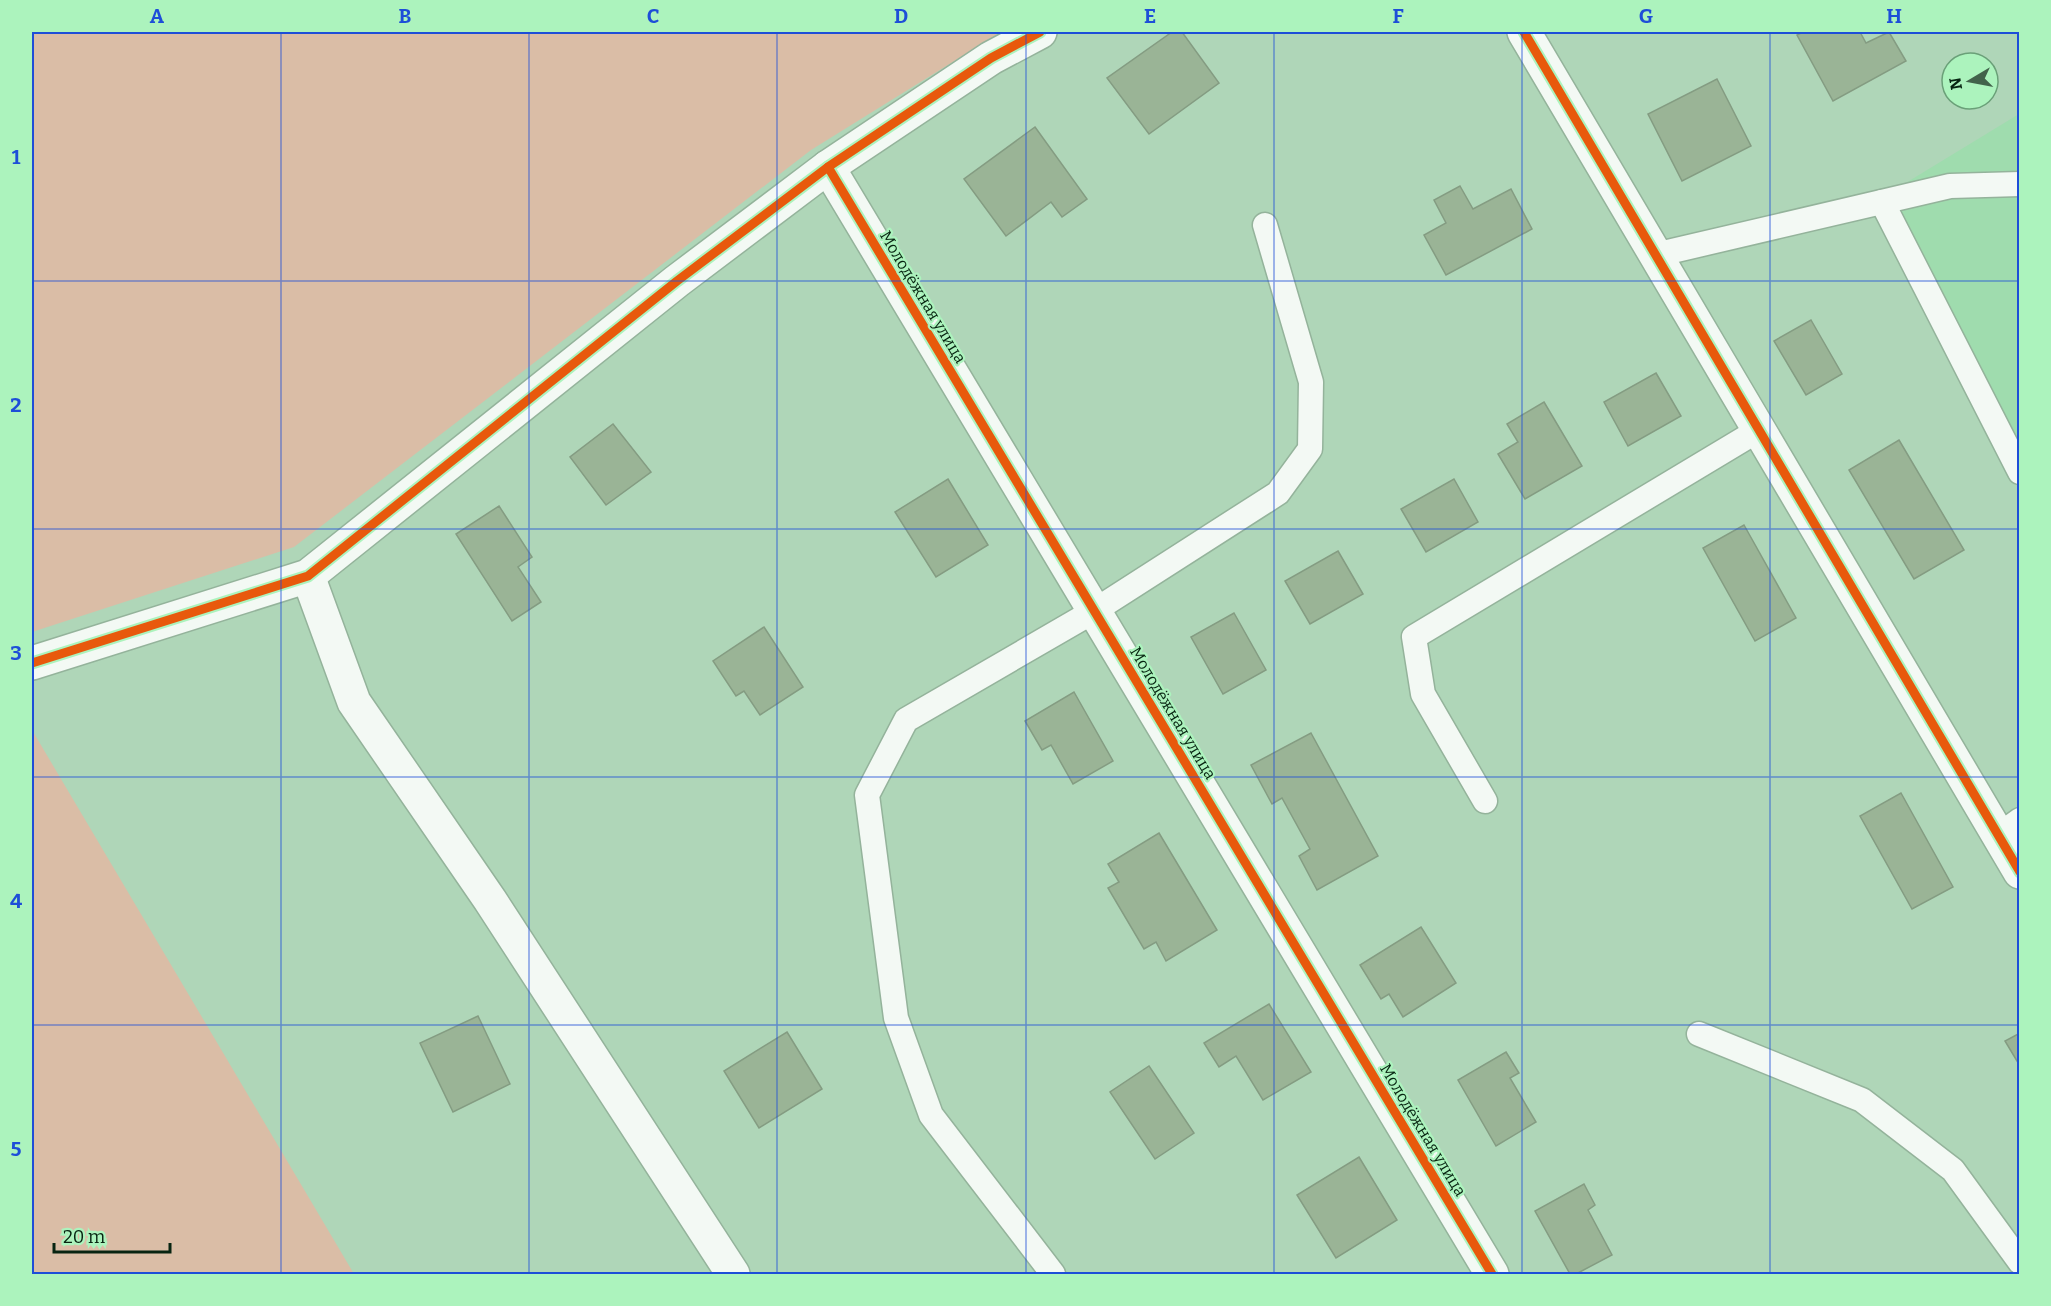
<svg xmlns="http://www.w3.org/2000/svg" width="2051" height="1306" viewBox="0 0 2051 1306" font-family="Bitter,serif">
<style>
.built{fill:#9fdcae}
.green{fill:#dabda6}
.building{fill:#9ab496;stroke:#849c82;stroke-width:1.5}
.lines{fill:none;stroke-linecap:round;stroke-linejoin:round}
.lane-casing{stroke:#94b39b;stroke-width:27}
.street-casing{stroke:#94b39b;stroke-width:36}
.lane{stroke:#f3f9f4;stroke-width:24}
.street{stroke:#f3f9f4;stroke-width:33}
.cycleway-casing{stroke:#acf3bd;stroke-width:13}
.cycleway{stroke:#e8590c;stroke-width:9}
.grid{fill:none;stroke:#1d4ed8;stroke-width:1.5;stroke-opacity:0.55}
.labels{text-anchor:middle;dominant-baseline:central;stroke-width:4.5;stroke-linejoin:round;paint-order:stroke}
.street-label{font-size:16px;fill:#072411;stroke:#acf3bd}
.neatline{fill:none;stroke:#1d4ed8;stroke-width:2}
.grid-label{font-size:20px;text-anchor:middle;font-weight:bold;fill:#1d4ed8}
</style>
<rect width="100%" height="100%" fill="#afd6b8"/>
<polygon class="built" points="2019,114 2019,455 1868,206"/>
<g class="green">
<polygon points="32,32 1001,32 811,150 294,547 32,632"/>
<polygon points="32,730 354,1274 32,1274"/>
</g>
<g class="building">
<polygon points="1172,32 1182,32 1219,83 1149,134 1107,78"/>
<polygon points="1803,32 1860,32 1866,43 1889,32 1906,61 1833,101 1797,35"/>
<polygon points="1717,79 1751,146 1682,181 1648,114"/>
<polygon points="1035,127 1087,199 1062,217 1051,202 1006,236 964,179"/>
<polygon points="1460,186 1473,209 1511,189 1532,229 1446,275 1424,235 1446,223 1434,200"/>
<polygon points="1811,320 1842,374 1806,395 1774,341"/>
<polygon points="1656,373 1681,416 1628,446 1604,402"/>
<polygon points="1544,402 1582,466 1525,499 1498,454 1518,442 1507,424"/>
<polygon points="613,424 651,472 606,505 570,457"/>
<polygon points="1899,440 1964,550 1914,579 1849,470"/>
<polygon points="948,479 988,545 936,577 895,512"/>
<polygon points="1454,479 1478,522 1426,552 1401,509"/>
<polygon points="499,506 532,557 518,567 541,602 512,621 456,534"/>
<polygon points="1744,525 1796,618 1755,641 1703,548"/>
<polygon points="1338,551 1363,594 1310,624 1285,581"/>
<polygon points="1234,613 1266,670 1223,694 1191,637"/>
<polygon points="764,627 803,687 760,715 744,691 736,696 713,661"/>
<polygon points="1074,692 1113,761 1073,784 1051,745 1042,750 1025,721"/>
<polygon points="1311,733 1378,856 1317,890 1299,856 1310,849 1282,798 1272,804 1251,765"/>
<polygon points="1901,793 1953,887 1912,909 1860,816"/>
<polygon points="1159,833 1217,930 1166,961 1156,942 1144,949 1108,888 1119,882 1108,864"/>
<polygon points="1421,927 1456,983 1403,1017 1389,994 1381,999 1360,965"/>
<polygon points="1269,1004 1311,1072 1263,1100 1236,1056 1219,1067 1204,1043"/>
<polygon points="478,1016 510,1084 453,1112 420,1043"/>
<polygon points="787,1032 822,1089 759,1128 724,1071"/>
<polygon points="2020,1033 2020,1066 2005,1041"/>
<polygon points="1506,1052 1519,1073 1510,1078 1536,1122 1496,1146 1458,1080"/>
<polygon points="1149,1066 1194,1133 1155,1159 1110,1092"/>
<polygon points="1359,1157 1397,1220 1336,1258 1297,1195"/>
<polygon points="1584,1184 1595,1205 1588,1210 1612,1255 1576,1274 1570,1274 1535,1211"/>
</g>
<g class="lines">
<defs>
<g id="lane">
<polyline points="1882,202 2020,472"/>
<polyline points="1655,255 1950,186 2020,184"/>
<polyline points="1485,801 1423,694 1414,637 1757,431"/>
<polyline points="1998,836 2020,820"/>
<polyline points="1699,1034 1862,1100 1953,1170 2020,1262"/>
<polyline points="1053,1274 931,1115 896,1018 867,795 906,720 1094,611 1278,493 1310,449 1311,382 1265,225"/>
</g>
<g id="street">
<polyline points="1524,32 2020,872"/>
<polyline points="828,167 1492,1274"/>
<polyline points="308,576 354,702 490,900 733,1274"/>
<polyline points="32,663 308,576 677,281 828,167 991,58 1040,32"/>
</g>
</defs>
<use href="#lane" class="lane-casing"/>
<use href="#street" class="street-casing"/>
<use href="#lane" class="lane"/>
<use href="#street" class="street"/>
<defs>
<g id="cycleway">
<polyline points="1524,32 2020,872"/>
<polyline points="828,167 1492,1274"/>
<polyline points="32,663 308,576 677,281 828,167 991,58 1040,32"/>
</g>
</defs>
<use href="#cycleway" class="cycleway-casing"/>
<use href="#cycleway" class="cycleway"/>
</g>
<path class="grid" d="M281,32V1274M529,32V1274M777,32V1274M1026,32V1274M1274,32V1274M1522,32V1274M1770,32V1274M32,281H2020M32,529H2020M32,777H2020M32,1025H2020"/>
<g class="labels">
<g class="street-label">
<text transform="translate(923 297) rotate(59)">Молодёжная улица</text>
<text transform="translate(1173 713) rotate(59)">Молодёжная улица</text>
<text transform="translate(1423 1130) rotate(59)">Молодёжная улица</text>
</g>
</g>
<rect width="2051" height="1306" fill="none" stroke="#acf3bd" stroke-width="66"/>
<g transform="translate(1970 81) rotate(260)"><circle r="28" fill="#acf3bd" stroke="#6aa078" stroke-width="1.5"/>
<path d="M0-4.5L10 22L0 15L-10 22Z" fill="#42624b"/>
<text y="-9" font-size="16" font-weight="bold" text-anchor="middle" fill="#072411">N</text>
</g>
<path d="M54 1243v9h116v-9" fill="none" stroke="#072411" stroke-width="3"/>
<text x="63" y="1243" font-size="18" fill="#072411" stroke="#acf3bd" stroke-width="4.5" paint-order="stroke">20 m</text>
<rect x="33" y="33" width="1985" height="1240" class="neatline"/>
<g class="grid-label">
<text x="157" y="23">A</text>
<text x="405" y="23">B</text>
<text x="653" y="23">C</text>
<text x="901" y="23">D</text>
<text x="1150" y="23">E</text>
<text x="1398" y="23">F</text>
<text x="1646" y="23">G</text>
<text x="1894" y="23">H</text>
<text x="16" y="164">1</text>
<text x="16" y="412">2</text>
<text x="16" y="660">3</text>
<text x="16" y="908">4</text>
<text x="16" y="1156">5</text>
</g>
</svg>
